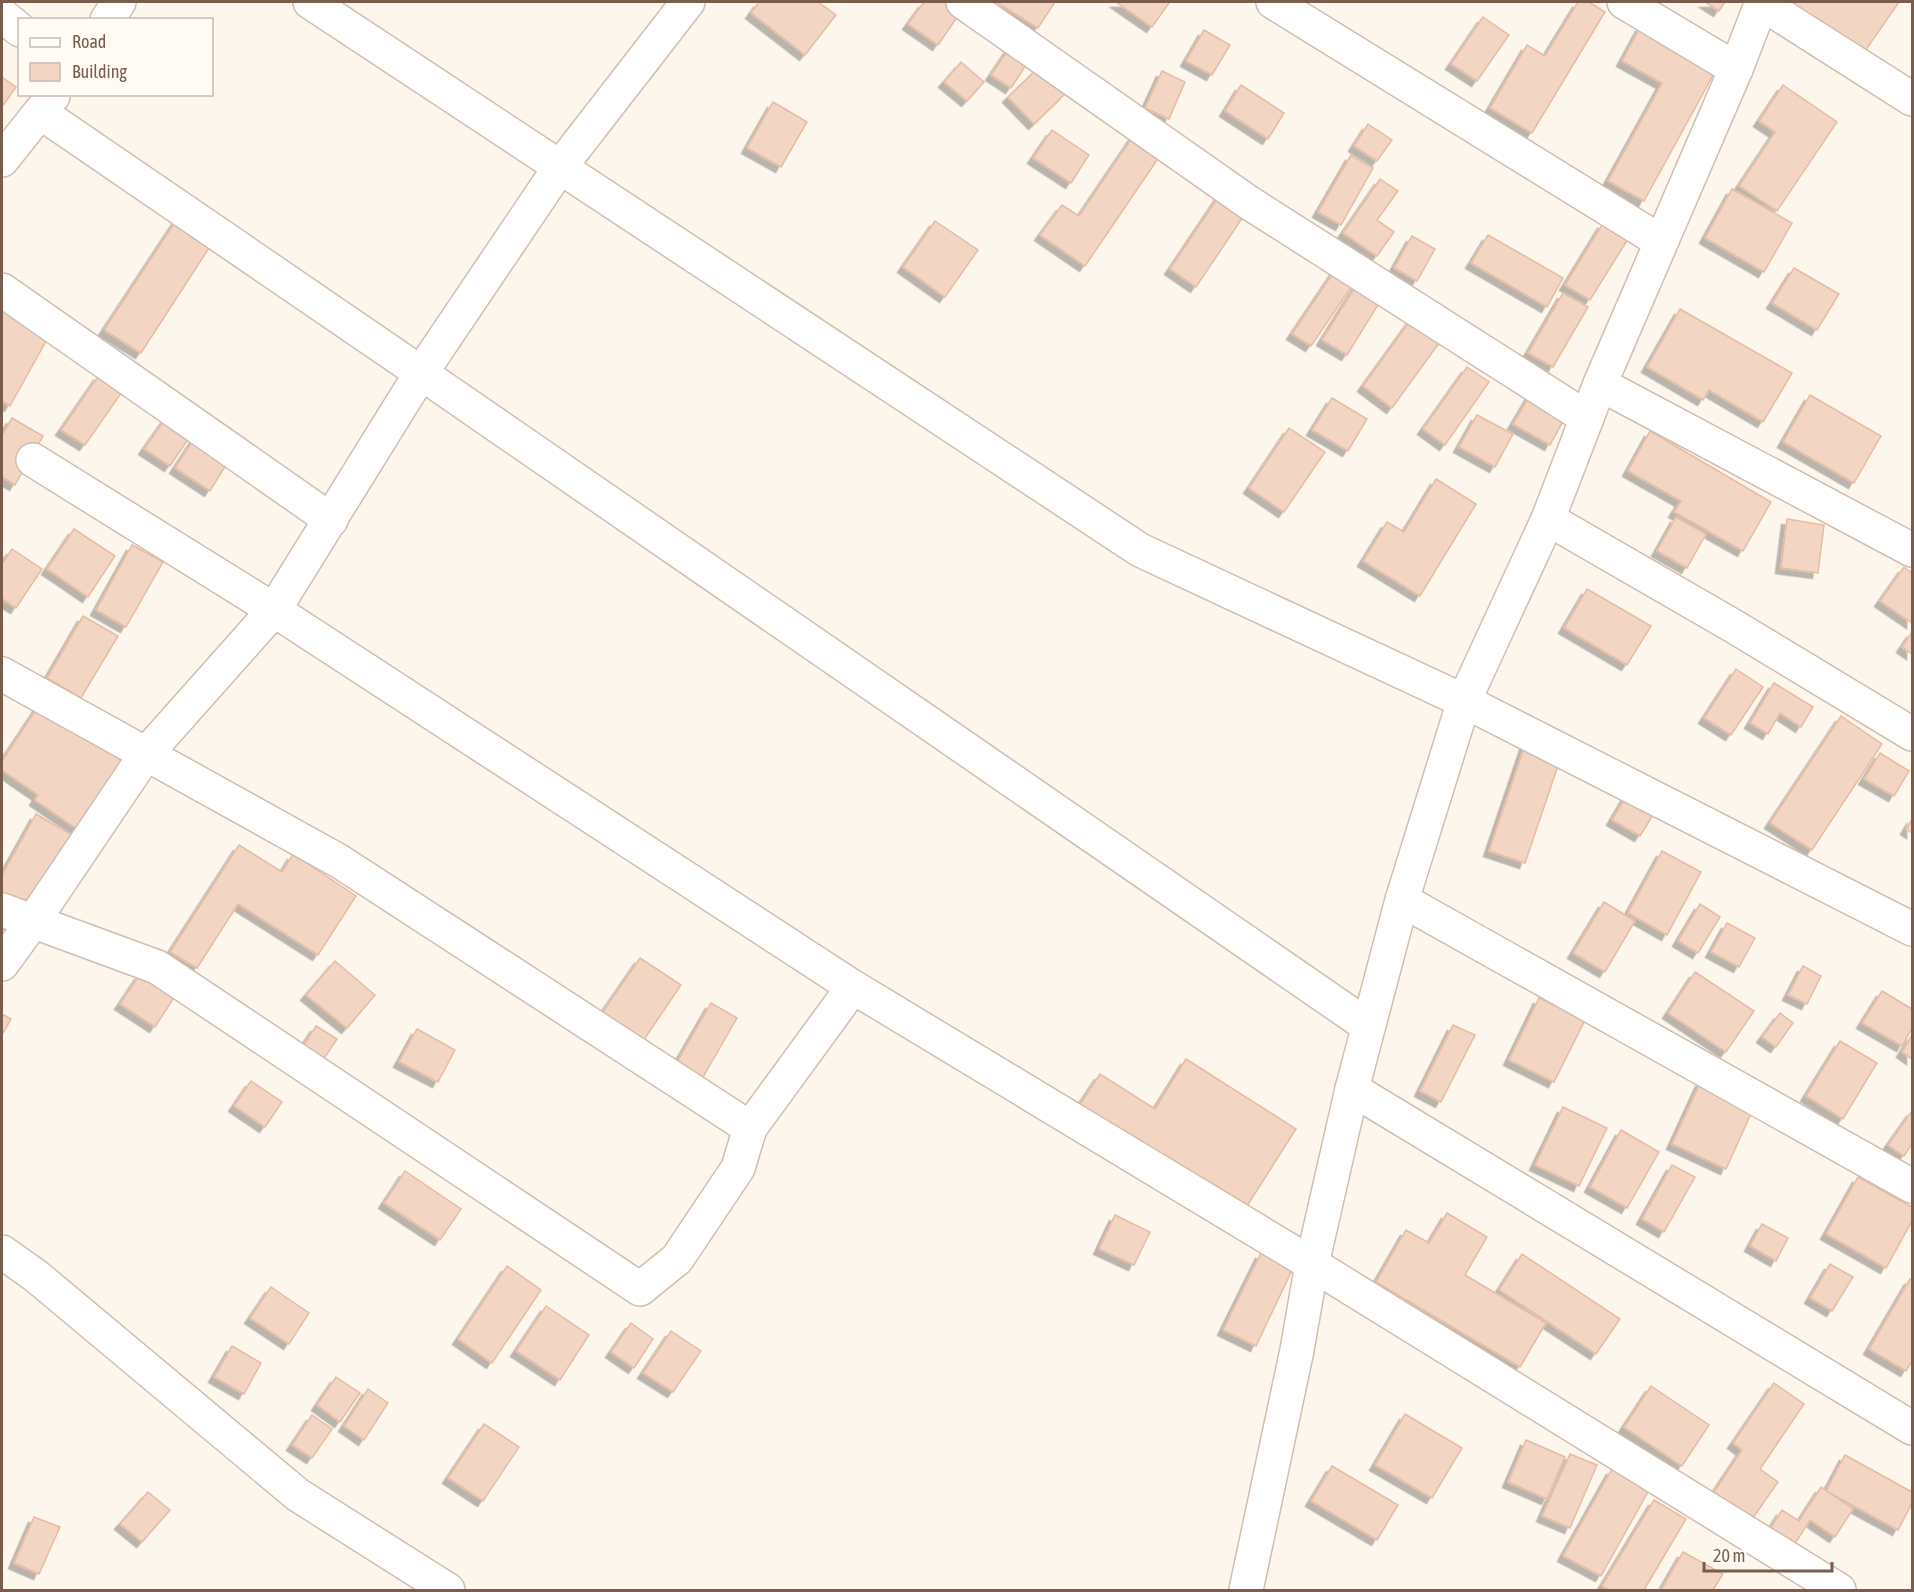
<svg xmlns="http://www.w3.org/2000/svg" width="1914" height="1592" viewBox="0 0 1914 1592" font-family="'Asap Condensed',sans-serif">
<style>
.building{fill:#f3d5c3;stroke:#e6bba3;stroke-width:1.5;filter:url(#shadow)}
.lines{fill:none;stroke-linecap:round;stroke-linejoin:round}
.minor-casing{stroke:#d1beb0;stroke-width:36}
.minor{stroke:#fff;stroke-width:33}
</style>
<defs>
<filter id="shadow"><feDropShadow dx="-5.5" dy="5.5" stdDeviation="0" flood-color="#0004"/></filter>
</defs>
<rect width="100%" height="100%" fill="#fdf6ec"/>
<g class="building">
<polygon points="759,2 818,2 836,15 805,55 751,13"/>
<polygon points="924,2 944,2 960,13 938,45 908,24"/>
<polygon points="996,2 1055,2 1038,28"/>
<polygon points="1116,2 1167,2 1169,3 1152,27"/>
<polygon points="1578,2 1589,2 1605,12 1532,133 1490,108 1527,45 1545,56"/>
<polygon points="1705,2 1725,2 1719,11"/>
<polygon points="1792,2 1899,2 1861,57 1788,7"/>
<polygon points="1483,17 1509,35 1477,81 1451,64"/>
<polygon points="1641,26 1717,68 1644,201 1608,181 1662,83 1622,61"/>
<polygon points="1204,30 1230,45 1212,75 1186,61"/>
<polygon points="1012,44 1032,56 1011,88 991,75"/>
<polygon points="961,62 984,82 967,101 944,82"/>
<polygon points="1039,67 1065,94 1034,124 1008,97"/>
<polygon points="1162,71 1185,82 1169,119 1145,108"/>
<polygon points="2,77 16,87 2,107"/>
<polygon points="1241,85 1284,113 1268,139 1225,111"/>
<polygon points="1783,85 1837,122 1777,211 1739,186 1775,132 1759,121"/>
<polygon points="773,102 807,122 781,167 747,148"/>
<polygon points="1368,124 1392,140 1377,161 1354,146"/>
<polygon points="1138,129 1166,147 1085,266 1040,235 1062,205 1079,216"/>
<polygon points="1052,130 1089,155 1071,183 1033,158"/>
<polygon points="1351,155 1373,168 1341,225 1318,212"/>
<polygon points="1380,179 1398,191 1377,220 1394,232 1377,256 1343,233"/>
<polygon points="1732,189 1792,223 1764,272 1705,238"/>
<polygon points="1221,193 1247,211 1196,287 1170,269"/>
<polygon points="177,219 213,242 141,353 104,330"/>
<polygon points="935,221 978,250 945,297 903,267"/>
<polygon points="1603,223 1628,239 1590,300 1565,285"/>
<polygon points="1488,235 1563,278 1547,307 1471,263"/>
<polygon points="1412,236 1435,249 1417,281 1394,268"/>
<polygon points="1337,267 1356,280 1311,346 1292,334"/>
<polygon points="1794,268 1839,294 1817,330 1772,303"/>
<polygon points="1360,279 1384,295 1347,355 1322,340"/>
<polygon points="1563,293 1588,307 1553,367 1528,353"/>
<polygon points="2,306 50,334 10,406 2,401"/>
<polygon points="1680,309 1792,373 1763,422 1709,390 1703,400 1647,367"/>
<polygon points="1415,314 1445,335 1392,408 1363,386"/>
<polygon points="1467,367 1489,382 1445,445 1423,429"/>
<polygon points="99,375 122,392 85,445 61,430"/>
<polygon points="1532,392 1568,412 1550,445 1513,424"/>
<polygon points="1810,395 1881,436 1854,483 1783,442"/>
<polygon points="1332,398 1367,419 1348,451 1312,430"/>
<polygon points="168,415 193,432 170,466 144,449"/>
<polygon points="1477,415 1513,434 1495,467 1459,447"/>
<polygon points="12,418 43,436 15,485 2,477 2,435"/>
<polygon points="1289,428 1325,452 1284,512 1249,488"/>
<polygon points="1650,431 1771,502 1743,551 1674,512 1681,501 1628,471"/>
<polygon points="196,436 231,457 210,491 175,468"/>
<polygon points="1436,479 1476,504 1420,596 1363,561 1387,522 1404,532"/>
<polygon points="1676,517 1706,534 1687,568 1657,551"/>
<polygon points="1787,519 1824,525 1818,573 1781,568"/>
<polygon points="74,529 115,556 88,597 47,569"/>
<polygon points="132,545 163,562 126,627 96,610"/>
<polygon points="12,549 42,569 16,608 2,599 2,564"/>
<polygon points="1904,567 1912,573 1912,623 1880,601"/>
<polygon points="1587,589 1651,626 1627,665 1564,628"/>
<polygon points="83,616 118,636 81,698 47,678"/>
<polygon points="1912,632 1912,654 1902,647"/>
<polygon points="1736,669 1763,687 1731,735 1704,718"/>
<polygon points="1774,683 1813,707 1801,727 1780,713 1768,734 1750,723"/>
<polygon points="39,705 123,762 77,829 35,800 38,795 2,770 2,761"/>
<polygon points="1841,716 1882,744 1812,850 1770,823"/>
<polygon points="1526,742 1562,754 1525,863 1489,851"/>
<polygon points="1880,753 1909,771 1894,796 1864,779"/>
<polygon points="1630,789 1658,807 1640,836 1612,820"/>
<polygon points="36,814 72,835 27,914 2,899 2,875"/>
<polygon points="1912,819 1912,833 1906,829"/>
<polygon points="239,845 282,872 293,854 356,896 318,955 238,904 197,968 170,952"/>
<polygon points="1662,851 1701,872 1667,935 1628,913"/>
<polygon points="1604,902 1635,921 1605,972 1573,953"/>
<polygon points="1700,904 1720,917 1698,953 1678,941"/>
<polygon points="1727,923 1755,938 1739,967 1711,952"/>
<polygon points="640,958 681,985 639,1047 598,1019"/>
<polygon points="335,961 375,995 347,1028 306,995"/>
<polygon points="1803,966 1821,976 1807,1004 1788,995"/>
<polygon points="1695,972 1754,1011 1726,1052 1668,1013"/>
<polygon points="140,974 175,996 155,1027 120,1004"/>
<polygon points="1882,991 1912,1009 1912,1028 1902,1046 1862,1023"/>
<polygon points="1539,998 1585,1020 1554,1082 1509,1060"/>
<polygon points="711,1003 737,1018 699,1084 673,1069"/>
<polygon points="1780,1013 1793,1023 1776,1047 1762,1037"/>
<polygon points="2,1014 11,1019 2,1035"/>
<polygon points="1453,1025 1475,1035 1441,1102 1420,1091"/>
<polygon points="316,1026 337,1039 319,1066 299,1052"/>
<polygon points="417,1029 455,1050 438,1082 399,1062"/>
<polygon points="1912,1035 1912,1059 1902,1052"/>
<polygon points="1840,1041 1877,1063 1843,1119 1806,1096"/>
<polygon points="1186,1059 1296,1129 1242,1214 1077,1109 1100,1074 1155,1109"/>
<polygon points="251,1081 282,1102 265,1127 234,1106"/>
<polygon points="1701,1081 1755,1105 1726,1169 1672,1144"/>
<polygon points="1563,1107 1607,1128 1579,1186 1535,1165"/>
<polygon points="1912,1111 1912,1144 1904,1156 1888,1145"/>
<polygon points="1621,1130 1659,1152 1627,1208 1590,1187"/>
<polygon points="1672,1165 1695,1177 1664,1232 1642,1219"/>
<polygon points="405,1171 461,1209 440,1240 384,1203"/>
<polygon points="1858,1177 1912,1207 1912,1221 1886,1268 1826,1234"/>
<polygon points="1447,1213 1487,1237 1465,1275 1546,1323 1520,1367 1376,1282 1406,1230 1429,1243"/>
<polygon points="1115,1215 1150,1232 1134,1265 1099,1249"/>
<polygon points="1762,1224 1788,1238 1776,1261 1750,1246"/>
<polygon points="1261,1253 1293,1268 1256,1346 1223,1330"/>
<polygon points="1522,1254 1620,1319 1596,1354 1499,1290"/>
<polygon points="1830,1264 1853,1277 1832,1311 1810,1298"/>
<polygon points="507,1266 541,1290 492,1363 458,1339"/>
<polygon points="1910,1279 1912,1280 1912,1361 1906,1371 1869,1349"/>
<polygon points="271,1287 309,1313 289,1344 250,1318"/>
<polygon points="546,1306 589,1335 560,1380 516,1351"/>
<polygon points="631,1323 653,1339 634,1368 611,1352"/>
<polygon points="671,1331 701,1351 673,1392 643,1373"/>
<polygon points="232,1346 261,1363 244,1394 214,1377"/>
<polygon points="336,1377 360,1393 340,1422 317,1405"/>
<polygon points="1774,1383 1804,1404 1760,1469 1778,1482 1753,1518 1714,1492 1742,1450 1733,1443"/>
<polygon points="1651,1386 1709,1425 1682,1466 1624,1427"/>
<polygon points="368,1389 388,1403 364,1440 344,1426"/>
<polygon points="1405,1414 1462,1448 1432,1498 1375,1465"/>
<polygon points="312,1415 332,1429 312,1458 292,1445"/>
<polygon points="484,1424 519,1447 483,1501 448,1478"/>
<polygon points="1526,1440 1565,1457 1547,1499 1508,1482"/>
<polygon points="1570,1454 1597,1465 1570,1528 1542,1516"/>
<polygon points="1845,1455 1912,1492 1912,1503 1898,1530 1826,1491"/>
<polygon points="1332,1466 1398,1505 1377,1540 1311,1501"/>
<polygon points="1612,1469 1649,1490 1601,1576 1563,1556"/>
<polygon points="1821,1487 1853,1509 1835,1537 1810,1520 1791,1550 1766,1535 1782,1510 1799,1521"/>
<polygon points="148,1492 170,1510 142,1542 120,1524"/>
<polygon points="1654,1500 1686,1519 1644,1590 1609,1590 1602,1586"/>
<polygon points="34,1517 60,1527 39,1574 14,1563"/>
<polygon points="1683,1552 1723,1574 1713,1590 1661,1590"/>
</g>
<g class="lines">
<defs>
<g id="minor">
<polyline points="310,2 1140,550 1464,701 1912,929"/>
<polyline points="963,2 1248,202 1587,418"/>
<polyline points="1273,2 1660,241"/>
<polyline points="1624,2 1736,69"/>
<polyline points="1761,3 1912,99"/>
<polyline points="2,15 20,30"/>
<polyline points="107,20 119,2"/>
<polyline points="41,113 421,373 1368,1026"/>
<polyline points="2,160 53,96"/>
<polyline points="2,290 331,520"/>
<polyline points="1600,384 1912,550"/>
<polyline points="33,460 274,610 853,987 1312,1264 1839,1590"/>
<polyline points="1548,519 1735,627 1912,734"/>
<polyline points="2,674 339,861 750,1128"/>
<polyline points="1402,900 1912,1186"/>
<polyline points="2,910 157,967 640,1289 677,1259 738,1168 750,1128 853,987"/>
<polyline points="2,964 34,920 146,754 274,610 421,373 560,167 688,2"/>
<polyline points="1352,1089 1912,1428"/>
<polyline points="2,1252 36,1276 298,1495 448,1590"/>
<polyline points="1246,1590 1297,1350 1312,1264 1352,1089 1402,900 1464,701 1548,519 1600,384 1736,69 1762,2"/>
</g>
</defs>
<use href="#minor" class="minor-casing"/>
<use href="#minor" class="minor"/>
</g>
<rect width="1914" height="1592" fill="none" stroke="#7a5c4d" stroke-width="6"/>
<rect x="18" y="18" width="195" height="78" fill="#fffaf3" stroke="#cabbb1" stroke-width="1.5"/>
<rect x="30" y="38" width="30" height="9" fill="#ffffff" stroke="#cabbb1" stroke-width="1.5"/>
<text x="72" y="48" font-size="18" fill="#7a5c4d">Road</text>
<rect x="30" y="63" width="30" height="18" fill="#f3d5c3" stroke="#cabbb1" stroke-width="1.5"/>
<text x="72" y="78" font-size="18" fill="#7a5c4d">Building</text>
<path d="M1704 1562v9h128v-9" fill="none" stroke="#7a5c4d" stroke-width="3"/>
<text x="1713" y="1562" font-size="18" fill="#7a5c4d" stroke="#fffaf3" stroke-width="4.5" paint-order="stroke">20 m</text>
</svg>
